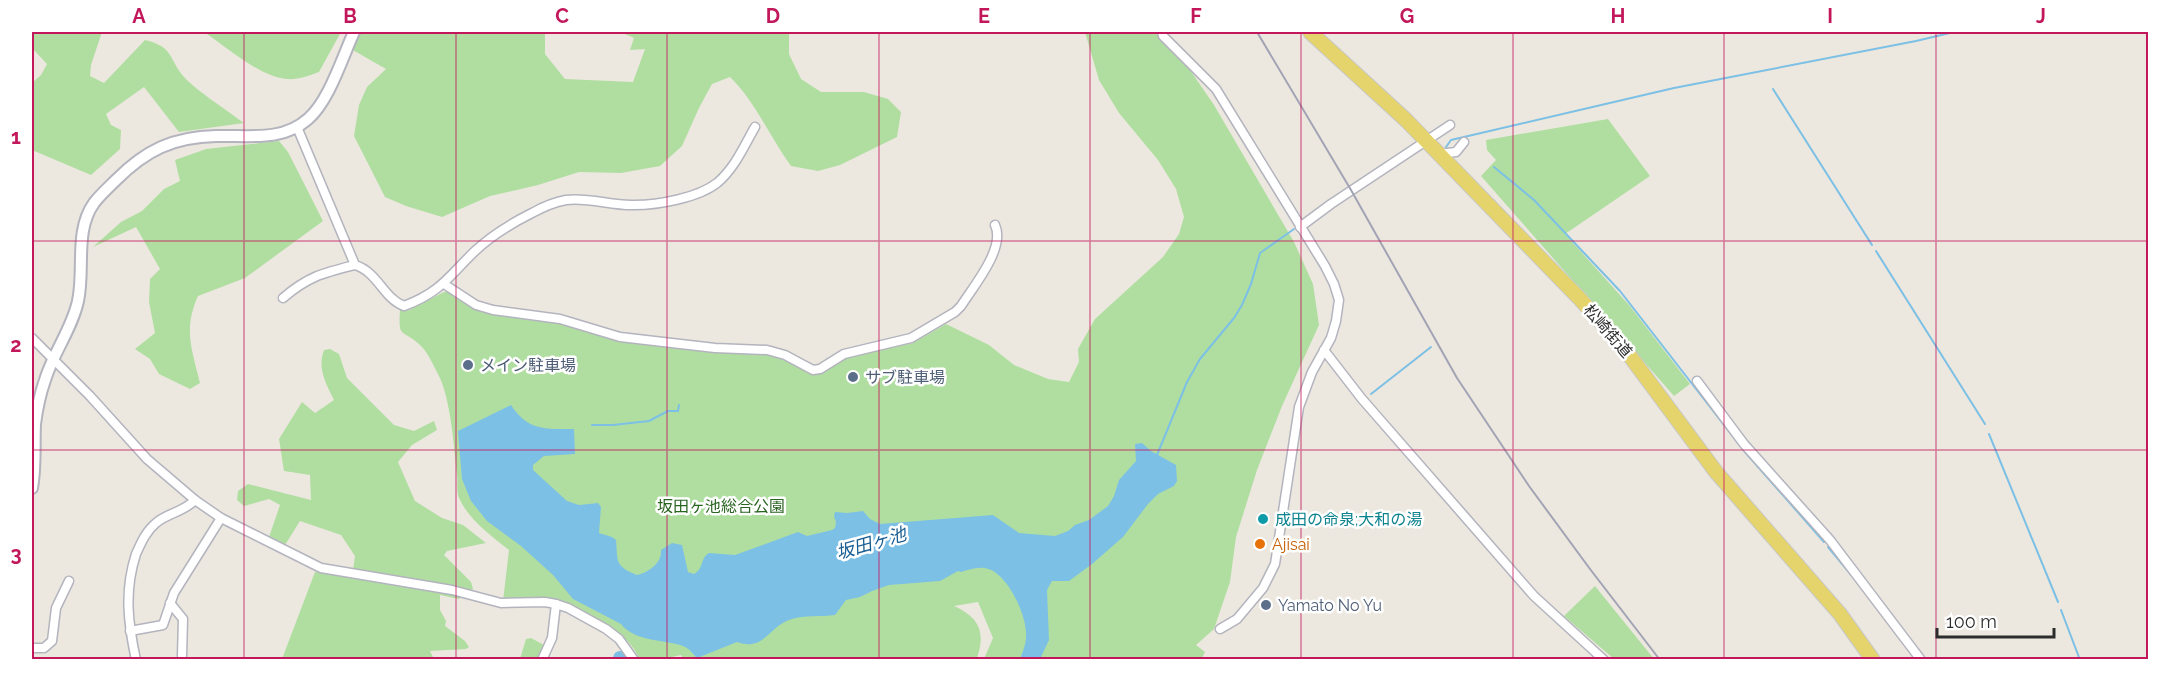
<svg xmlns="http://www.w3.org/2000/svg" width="2180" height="691" viewBox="0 0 2180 691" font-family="Raleway,'Noto Sans JP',sans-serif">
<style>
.green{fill:#b0dea1}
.water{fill:#7cc0e5}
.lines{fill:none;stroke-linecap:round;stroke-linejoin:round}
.stream{stroke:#7cc0e5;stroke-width:2}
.river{stroke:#7cc0e5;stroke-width:14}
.minor-casing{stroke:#b3b4be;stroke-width:11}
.tertiary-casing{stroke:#b3b4be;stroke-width:14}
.primary-casing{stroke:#c8c8c8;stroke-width:16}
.minor{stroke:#fff;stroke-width:8}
.tertiary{stroke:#fff;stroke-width:10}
.primary{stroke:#e5d36b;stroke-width:14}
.rail{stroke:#a2a3b4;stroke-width:2}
.grid{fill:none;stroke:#c2185b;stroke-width:1.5;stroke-opacity:0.55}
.service-dot{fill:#5c6f8a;stroke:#fff;stroke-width:2}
.culture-dot{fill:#0f9aa8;stroke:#fff;stroke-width:2}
.food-dot{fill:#e8710a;stroke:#fff;stroke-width:2}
.labels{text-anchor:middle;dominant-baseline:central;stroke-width:5;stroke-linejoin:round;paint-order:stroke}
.street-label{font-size:16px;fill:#2c2c2c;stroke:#fff}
.service-label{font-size:16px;fill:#4e5e75;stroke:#fff;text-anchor:start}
.park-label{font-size:16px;fill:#296421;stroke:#fff}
.culture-label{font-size:16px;fill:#0d838f;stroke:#fff;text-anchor:start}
.food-label{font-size:16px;fill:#c56008;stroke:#fff;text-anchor:start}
.water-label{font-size:18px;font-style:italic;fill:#195e93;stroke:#fff}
.neatline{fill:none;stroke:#c2185b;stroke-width:2}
.grid-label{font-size:20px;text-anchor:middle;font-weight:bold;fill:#c2185b}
</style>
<rect width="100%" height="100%" fill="#ece8df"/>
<g class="green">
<path d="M32,32H102L91,65L90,76L104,83L145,40C174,47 168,58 184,77C197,91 228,111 244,123L179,132L144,87L106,114L111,125L121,130L120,149L91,175L32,150V83L41,75L47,64L32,48Z"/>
<path d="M204,32H341L319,72C308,76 298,80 286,79C258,76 227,47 204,32Z"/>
<path d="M360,32H545V54L565,79L633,82L645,49L630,50L634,38L620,32H789V54L801,79L821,92H864L888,99L901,112L897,137L840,165L818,171L791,166C770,137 755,101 730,77L712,84L699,108L682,146L660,166L621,173L579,172L538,185L490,196L442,217L406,206L385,197L354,136L359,105L367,87L386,69L351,49Z"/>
<path d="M1085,32H1164L1214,105L1294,242L1313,284L1319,325L1282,406L1257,470L1236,537L1230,582L1214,629L1196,645L1205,652L1201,660L984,659L993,638L978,602L954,606C979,617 986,632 977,658L979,659L684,660L681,655L663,659H639C631,636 602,621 581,611C575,608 569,608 565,602L549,598L503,601L509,550C490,535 469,520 459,498C456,491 458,482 457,475C454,447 451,401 439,376C434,367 428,352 420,345C402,328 398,340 400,310L407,311L444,292H450L464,302L482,311L497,315L524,316L560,323L622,341L731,353L766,354L788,361L805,371L817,374L846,358L913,343L946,324L989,345L1014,365L1048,379L1069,382L1079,362L1078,349L1095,319L1163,257L1179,234L1184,217L1176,189L1158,160L1119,113L1099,80Z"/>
<polygon points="1608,119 1650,176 1565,234 1629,305 1690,384 1674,396 1481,176 1496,160 1487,150 1486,140"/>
<path d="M279,141L288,152L323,221L245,278L198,296C183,329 192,350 200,383L190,389L159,374L150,359L135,349L155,333L149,302L150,279L160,269L136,227L93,247L121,222L142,211L164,189L180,181L175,160L206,149Z"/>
<path d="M330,349L339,354L347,378L394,425L414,431L434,421L437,430L412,445L398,462L415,501L442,518L463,525L486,543L447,551L444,555L471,582L473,589L459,599L440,595V610L446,621L445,626L465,641L469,647L466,649L430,651L434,659H282L315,572L352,577L355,556L341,535L300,521L285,545L269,537L280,505L269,499L244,506L237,500L238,491L248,484L311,500L310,475L284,471L279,439L302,402L315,413L334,400C326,384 317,368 324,350Z"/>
<polygon points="1595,586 1654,659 1614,659 1564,616"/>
<polygon points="531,638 544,645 537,659 520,659 526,639"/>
</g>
<path class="water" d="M511,405C528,431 545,429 574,429L575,454L544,456L533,465V470L567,501L579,505L598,503L601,507L599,533L612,537L616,540C618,561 614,566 637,575C649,572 662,563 661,550L672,543L682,545L688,572L694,574C704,569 700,558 709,553L735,555L798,532L807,536L832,530L835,528L836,522L834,516L835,512L847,513L863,511L870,519L880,524L993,515L1019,533L1055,536L1068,531L1075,525L1089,520L1108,506L1114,496L1119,480L1136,461L1135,444L1142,443L1151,451L1176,465L1177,481L1174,486L1158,494L1148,504L1123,537L1092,564L1069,581H1052L1047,590L1049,640L1040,659H1020C1023,651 1027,642 1026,632C1025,612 1006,570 984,568C976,567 968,570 961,572L958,571L940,581L889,585L872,591L860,597L846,600L835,615C821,617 805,615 792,619C769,625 765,652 737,642L697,658C693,654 689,648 683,646C663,639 635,642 621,624L573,599L553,575L521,546L487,521L471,501L462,479L458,431Z"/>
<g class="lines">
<g class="stream">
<polyline points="1773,89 1872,245"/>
<polyline points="1446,147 1451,140 1674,88 1916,41 1954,32"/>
<polyline points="1494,167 1534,200 1620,291 1745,452 1824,542"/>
<polyline points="1876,251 1985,424"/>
<polyline points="1371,394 1431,347"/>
<polyline points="592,425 613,425 649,421 668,411 678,411 679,405"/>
<polyline points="1989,434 2058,602"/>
<polyline points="1157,455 1187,382 1200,359 1234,318 1242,305 1251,284 1260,253 1294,229"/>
<polyline points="1828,547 1853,577"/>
<polyline points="2061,610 2080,660"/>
</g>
<polyline class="river" points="620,660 620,658"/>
<defs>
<g id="minor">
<polyline points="1162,32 1163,36 1216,89 1325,266 1334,284 1339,300 1336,321 1331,338 1312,372 1299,407 1275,564 1263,588 1237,619 1220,629"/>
<path d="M297,127L355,265C378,272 383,298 404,306C441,292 448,277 475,251C491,236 512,223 532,213C541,208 555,202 566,200C589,197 612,206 634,205C658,205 698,198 717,183C735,168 744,146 755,127"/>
<polyline points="1438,154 1456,152 1464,142"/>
<polyline points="1300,227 1331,204 1450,125"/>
<path d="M444,284L476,305L493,310L560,319L620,337L715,348L767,350L785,355L813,370L820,369L844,354L911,338L955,312L961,306C973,287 1006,248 995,225"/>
<path d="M283,298C309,276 323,273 355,265"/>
<polyline points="32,338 90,396 147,459 195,500 221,518 321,568 452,590 501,603 545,602 556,604 568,608 606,629 619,639 634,660"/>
<polyline points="1324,350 1362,399 1534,596 1604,660"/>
<polyline points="1697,381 1744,444 1830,540 1921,660"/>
<polyline points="170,603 183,619 182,656"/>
<polyline points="130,631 163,625 174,593 221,518"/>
<polyline points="32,648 44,648 52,641 56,608 69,581"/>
<path d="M136,660C128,623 124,591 136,554C141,543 146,531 156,523C167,513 184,512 195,500"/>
<polyline points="542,660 552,638 556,604"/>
</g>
<path id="tertiary" d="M32,488C36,467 34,446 35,424C37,409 40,394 45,380C53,353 72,329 78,301C85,269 74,231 94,203C100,195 108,188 116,180C146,150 173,137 216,136C248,135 282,142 308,119C329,101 342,58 354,32"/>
<polyline id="primary" points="1310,32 1406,120 1580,299 1624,348 1716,472 1840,614 1873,660"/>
</defs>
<use href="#minor" class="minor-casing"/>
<use href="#tertiary" class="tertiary-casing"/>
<use href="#primary" class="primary-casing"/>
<use href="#minor" class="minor"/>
<use href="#tertiary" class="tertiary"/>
<use href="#primary" class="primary"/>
<polyline class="rail" points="1257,32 1351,190 1457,378 1529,486 1590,569 1660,660"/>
</g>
<path class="grid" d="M244,32V660M456,32V660M667,32V660M879,32V660M1090,32V660M1301,32V660M1513,32V660M1724,32V660M1936,32V660M32,241H2148M32,450H2148"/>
<g class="service-dot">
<circle cx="468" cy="365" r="6"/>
<circle cx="853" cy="377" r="6"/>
<circle cx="1266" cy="605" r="6"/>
</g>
<circle class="culture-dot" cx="1263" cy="519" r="6"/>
<circle class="food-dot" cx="1260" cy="544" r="6"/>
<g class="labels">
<g class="street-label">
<text transform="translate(1608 331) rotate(49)">松崎街道</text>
</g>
<g class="service-label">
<text x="480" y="365">メイン駐車場</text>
<text x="865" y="377">サブ駐車場</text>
<text x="1278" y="605">Yamato No Yu</text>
</g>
<g class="park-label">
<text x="721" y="506">坂田ヶ池総合公園</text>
</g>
<g class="culture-label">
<text x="1275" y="519">成田の命泉;大和の湯</text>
</g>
<g class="food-label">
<text x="1272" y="544">Ajisai</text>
</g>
<g class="water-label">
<text transform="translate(871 543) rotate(-16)">坂田ヶ池</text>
</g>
</g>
<rect width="2180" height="691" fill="none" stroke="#ffffff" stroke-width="66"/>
<path d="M1937 628v9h117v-9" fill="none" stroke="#2c2c2c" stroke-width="3"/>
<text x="1946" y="628" font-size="18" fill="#2c2c2c" stroke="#ffffff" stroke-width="4.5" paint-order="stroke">100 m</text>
<rect x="33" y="33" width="2114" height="625" class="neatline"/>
<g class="grid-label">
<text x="139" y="23">A</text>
<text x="350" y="23">B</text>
<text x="562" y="23">C</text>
<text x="773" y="23">D</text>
<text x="984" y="23">E</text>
<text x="1196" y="23">F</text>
<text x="1407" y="23">G</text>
<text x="1618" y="23">H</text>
<text x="1830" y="23">I</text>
<text x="2041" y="23">J</text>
<text x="16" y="144">1</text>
<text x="16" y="352">2</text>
<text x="16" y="561">3</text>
</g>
</svg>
